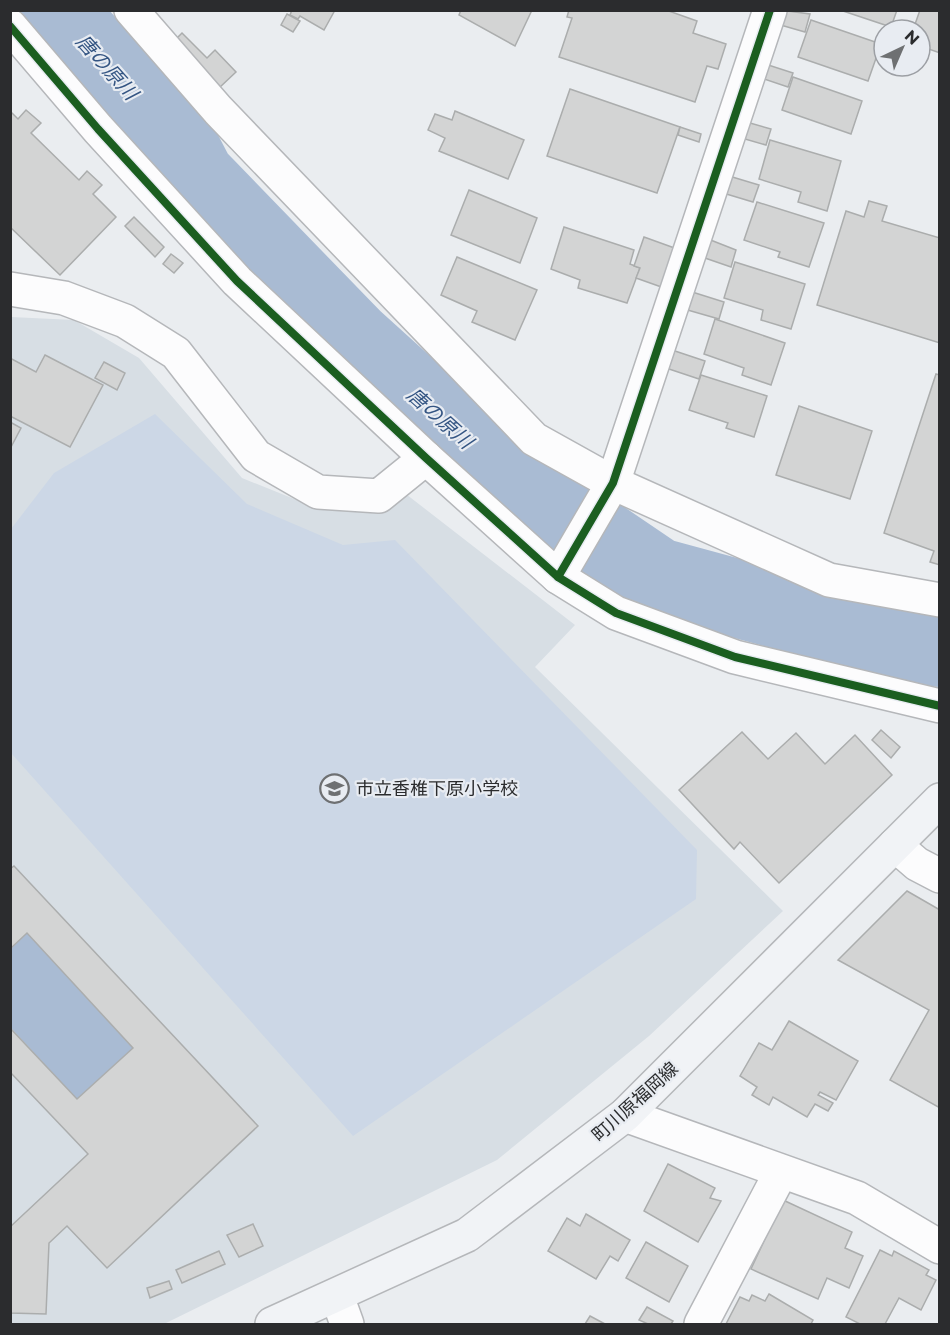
<svg xmlns="http://www.w3.org/2000/svg" width="950" height="1335" viewBox="0 0 950 1335" font-family="Montserrat,'Noto Sans JP',sans-serif">
<style>
.built{fill:#d7dee4}
.green{fill:#ccd7e6}
.water{fill:#a9bbd3}
.lines{fill:none;stroke-linecap:round;stroke-linejoin:round}
.river{stroke:#a9bbd3;stroke-width:78}
.building{fill:#d3d4d4;stroke:#abadad;stroke-width:1.5}
.street-casing{stroke:#b5b7ba;stroke-width:36}
.secondary-casing{stroke:#b5b7ba;stroke-width:36}
.street{stroke:#fcfcfd;stroke-width:33}
.secondary{stroke:#f1f3f6;stroke-width:33}
.cycleway-casing{stroke:#e8ecf2;stroke-width:11}
.cycleway{stroke:#1b5e20;stroke-width:8}
.labels{text-anchor:middle;dominant-baseline:central;stroke-width:4.5;stroke-linejoin:round;paint-order:stroke}
.poi-label{font-size:18px;fill:#2b2c2e;stroke:#e8ecf2;text-anchor:start}
.street-label{font-size:18px;fill:#2b2c2e;stroke:#e8ecf2}
.water-label{font-size:20px;font-style:italic;fill:#345583;stroke:#e8ecf2}
</style>
<rect width="100%" height="100%" fill="#eaedf0"/>
<polygon class="built" points="11,317 74,320 139,358 242,478 319,509 402,491 575,625 535,667 783,911 649,1036 497,1160 164,1324 11,1324"/>
<polygon class="green" points="155,414 247,504 343,545 395,540 697,850 696,899 353,1136 11,753 11,529 54,473"/>
<polygon class="water" points="27,933 133,1048 77,1099 11,1028 11,949"/>
<g class="lines">
<polyline class="river" points="57,10 184,154 196,177 353,339 529,498 596,535 658,577 817,620 940,648"/>
</g>
<g class="building">
<polygon points="292,10 335,10 324,30 300,16 298,19 290,15"/>
<polygon points="461,10 532,10 515,46 459,15"/>
<polygon points="569,10 666,10 697,21 693,33 726,44 718,69 707,66 695,102 559,57 572,18 567,17"/>
<polygon points="780,10 810,14 805,32 777,24"/>
<polygon points="840,10 897,10 891,27"/>
<polygon points="920,10 940,10 940,53 920,46 920,30 913,30"/>
<polygon points="287,14 300,21 293,32 281,25"/>
<polygon points="811,20 881,44 868,81 798,57"/>
<polygon points="182,33 207,58 215,50 236,72 219,88 173,42"/>
<polygon points="762,63 793,73 788,87 758,77"/>
<polygon points="793,77 862,101 851,134 782,110"/>
<polygon points="570,89 680,127 657,193 547,156"/>
<polygon points="26,110 41,123 31,133 79,180 87,171 102,185 93,194 116,217 60,275 10,227 10,111 18,119"/>
<polygon points="455,111 524,140 508,179 439,151 445,138 428,130 435,114 452,120"/>
<polygon points="743,121 771,129 766,145 738,137"/>
<polygon points="680,127 701,134 699,142 678,135"/>
<polygon points="770,140 841,161 827,211 798,202 801,192 759,179"/>
<polygon points="729,176 759,185 753,202 723,193"/>
<polygon points="469,190 537,218 520,263 451,235"/>
<polygon points="869,201 887,206 882,221 940,238 940,343 817,305 846,211 864,217"/>
<polygon points="757,202 824,223 809,267 778,257 780,252 744,240"/>
<polygon points="134,217 164,247 155,257 125,226"/>
<polygon points="564,227 634,250 630,264 640,268 627,303 578,288 580,280 551,269"/>
<polygon points="644,237 680,250 667,289 636,278 640,268 634,266"/>
<polygon points="708,239 736,250 731,267 702,257"/>
<polygon points="171,254 183,263 174,273 163,264"/>
<polygon points="457,257 537,290 515,340 472,322 477,311 441,295"/>
<polygon points="735,262 805,284 791,329 761,320 763,310 724,298"/>
<polygon points="689,291 724,302 719,319 684,309"/>
<polygon points="715,319 785,343 771,385 742,375 744,368 704,354"/>
<polygon points="672,350 705,361 699,379 666,368"/>
<polygon points="45,355 103,385 70,447 10,416 10,358 36,372"/>
<polygon points="104,362 125,373 117,390 95,378"/>
<polygon points="936,374 940,375 940,565 930,562 934,551 884,533"/>
<polygon points="701,375 767,396 754,437 726,428 728,423 689,410"/>
<polygon points="799,406 872,431 850,499 776,475"/>
<polygon points="10,422 21,428 10,449"/>
<polygon points="881,730 900,747 891,758 872,740"/>
<polygon points="742,732 768,759 796,733 825,764 855,735 892,775 779,883 740,842 734,849 679,790"/>
<polygon points="14,866 258,1126 107,1268 67,1226 49,1243 46,1314 10,1313 10,1227 88,1154 10,1072 10,1028 77,1099 133,1048 27,933 10,949 10,869"/>
<polygon points="907,891 940,910 940,1108 890,1080 929,1010 838,960"/>
<polygon points="789,1021 858,1061 836,1100 820,1092 818,1095 833,1103 828,1111 815,1104 807,1117 773,1097 769,1105 752,1095 757,1087 740,1076 759,1043 772,1050"/>
<polygon points="668,1164 715,1188 710,1198 721,1201 698,1242 644,1211"/>
<polygon points="783,1200 852,1232 845,1248 863,1256 849,1288 827,1278 818,1299 751,1269"/>
<polygon points="586,1214 630,1240 618,1261 610,1256 596,1279 548,1251 567,1218 580,1226"/>
<polygon points="253,1224 263,1246 239,1257 227,1235"/>
<polygon points="646,1242 688,1266 669,1302 626,1278"/>
<polygon points="880,1250 892,1256 894,1251 929,1270 926,1275 936,1280 921,1310 899,1298 885,1324 860,1324 846,1317"/>
<polygon points="219,1251 225,1264 182,1283 176,1270"/>
<polygon points="169,1281 172,1289 150,1298 147,1288"/>
<polygon points="769,1294 813,1320 811,1324 726,1324 740,1297 749,1301 752,1295 765,1301"/>
<polygon points="647,1307 673,1321 671,1324 648,1324 639,1320"/>
<polygon points="590,1316 605,1324 585,1324"/>
</g>
<g class="lines">
<defs>
<g id="street">
<polyline points="131,10 218,110 534,439 613,483 829,580 940,600"/>
<polyline points="10,26 98,129 237,281 426,458 558,577 616,613 735,657 940,706"/>
<polyline points="10,289 64,298 125,321 176,353 256,456 318,492 379,496 426,458"/>
<polyline points="558,577 613,483 770,10"/>
<polyline points="895,845 917,864 940,876"/>
<polyline points="625,1115 857,1198 940,1247"/>
<polyline points="337,1296 347,1324"/>
<polyline points="701,1324 781,1172"/>
</g>
<polyline id="secondary" points="272,1324 467,1235 625,1115 940,800"/>
</defs>
<use href="#street" class="street-casing"/>
<use href="#secondary" class="secondary-casing"/>
<use href="#street" class="street"/>
<use href="#secondary" class="secondary"/>
<defs>
<g id="cycleway">
<polyline points="10,26 98,129 237,281 426,458 558,577 616,613 735,657 940,706"/>
<polyline points="558,577 613,483 770,10"/>
</g>
</defs>
<use href="#cycleway" class="cycleway-casing"/>
<use href="#cycleway" class="cycleway"/>
</g>
<defs>
<symbol id="school-ring" viewBox="-11 -11 22 22"><circle r="9.5" fill="#e8ecf2" stroke="#6e7072" stroke-width="1.5"/><path d="M0-5L7-2L0 1L-7-2ZM-4 1L0 2.5L4 1V4Q0 6-4 4Z" fill="#6e7072"/></symbol>
</defs>
<g fill-rule="evenodd">
<use href="#school-ring" x="318" y="772" width="33" height="33"/>
</g>
<g class="labels">
<g class="poi-label">
<text x="356" y="789">市立香椎下原小学校</text>
</g>
<g class="street-label">
<text transform="translate(635 1102) rotate(-42)">町川原福岡線</text>
</g>
<g class="water-label">
<text transform="translate(107 67) rotate(48)">唐の原川</text>
<text transform="translate(440 418) rotate(42)">唐の原川</text>
</g>
</g>
<rect width="950" height="1335" fill="none" stroke="#2b2c2e" stroke-width="24"/>
<g transform="translate(902 48) rotate(44)"><circle r="28" fill="#e8ecf2" stroke="#9c9fa4" stroke-width="1.5"/>
<path d="M0-4.5L10 22L0 15L-10 22Z" fill="#6e7072"/>
<text y="-9" font-size="16" font-weight="bold" text-anchor="middle" fill="#2b2c2e">N</text>
</g>
</svg>
